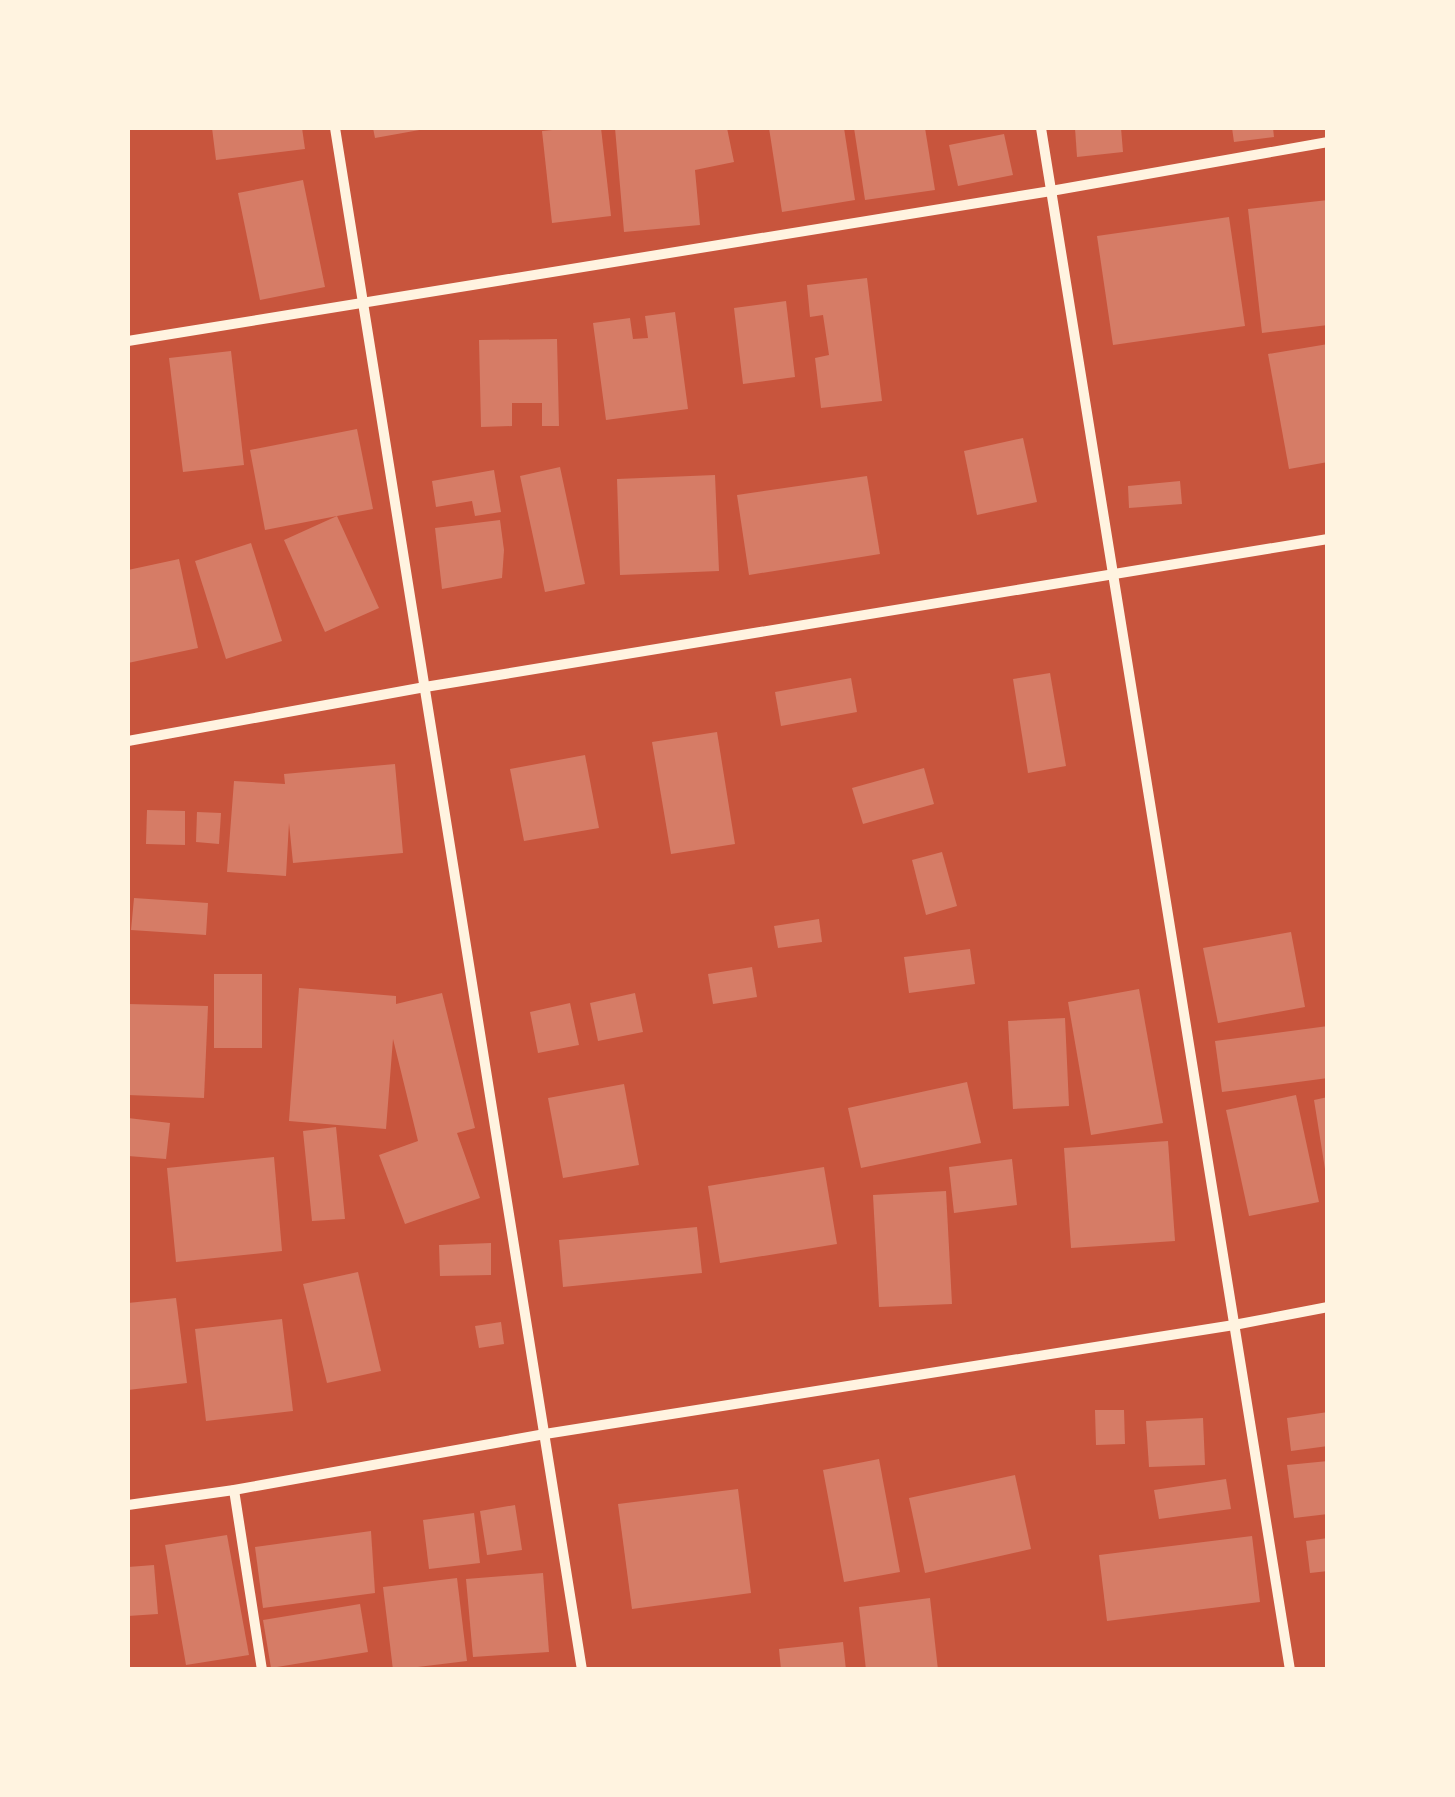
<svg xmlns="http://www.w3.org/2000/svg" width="1455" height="1797" viewBox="0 0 1455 1797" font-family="Montserrat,sans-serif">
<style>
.building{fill:#d67c66}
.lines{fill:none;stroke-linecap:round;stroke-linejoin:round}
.minor{stroke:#fff3e0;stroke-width:10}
</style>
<rect width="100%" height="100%" fill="#c8553d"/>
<g class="building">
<polygon points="212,128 302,128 305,149 216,160"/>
<polygon points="373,128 425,128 425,129 375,138"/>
<polygon points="573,128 601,128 611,216 552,223 542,131"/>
<polygon points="615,128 727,128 734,162 695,170 700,225 624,232"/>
<polygon points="769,128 844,128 855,200 782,212"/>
<polygon points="854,128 925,128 935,190 865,200"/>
<polygon points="1075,128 1121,128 1123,152 1077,157"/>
<polygon points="1232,128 1273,128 1274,137 1234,142"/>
<polygon points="1004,134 1013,175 958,186 949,145"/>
<polygon points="303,180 325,287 260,300 238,193"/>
<polygon points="1328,200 1328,325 1262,333 1248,209"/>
<polygon points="1229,217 1245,326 1113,345 1097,236"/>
<polygon points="867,278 882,401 821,408 815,358 829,355 823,315 810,317 807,285"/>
<polygon points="786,301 795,377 743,384 734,308"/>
<polygon points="675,312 688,409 606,420 593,323 630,318 633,339 648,338 645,316"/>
<polygon points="557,339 559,426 542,426 542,403 512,403 512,426 481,427 479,340"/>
<polygon points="1328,344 1328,462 1289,469 1268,354"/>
<polygon points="231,351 244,465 183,472 169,358"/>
<polygon points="357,429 373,509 265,530 250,450"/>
<polygon points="1023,438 1037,502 977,515 964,451"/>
<polygon points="560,467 585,584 545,592 520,476"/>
<polygon points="494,470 501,512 475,516 472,501 436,507 432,481"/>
<polygon points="715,475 719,571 620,575 617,479"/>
<polygon points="867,476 880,554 749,575 737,495"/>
<polygon points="1180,481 1182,504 1129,508 1128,486"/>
<polygon points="337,516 379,608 325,632 284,540"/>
<polygon points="500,520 504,550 502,578 442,589 435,528"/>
<polygon points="251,543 282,641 226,659 195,561"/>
<polygon points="179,559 198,648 128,663 128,570"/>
<polygon points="1050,673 1066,766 1028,773 1013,679"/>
<polygon points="851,678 857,712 781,726 775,692"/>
<polygon points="717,732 735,844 671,854 652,742"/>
<polygon points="585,755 599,828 524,841 510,769"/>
<polygon points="395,764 403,853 293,863 289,823 286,876 227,872 234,781 285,784 284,774"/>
<polygon points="924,768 934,804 863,824 852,788"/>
<polygon points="147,810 185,811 185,845 146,844"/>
<polygon points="197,812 221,813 219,844 196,842"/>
<polygon points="942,852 957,906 926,915 912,860"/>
<polygon points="134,898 208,903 206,935 131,930"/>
<polygon points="819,919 822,942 778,948 774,926"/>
<polygon points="1291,932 1305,1007 1218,1023 1203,948"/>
<polygon points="970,949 975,984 909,993 904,957"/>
<polygon points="752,967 757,997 713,1004 708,974"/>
<rect x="214" y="974" width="48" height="74"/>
<polygon points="299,988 396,996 396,1004 442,993 475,1128 457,1133 480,1198 405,1224 379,1155 418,1141 393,1039 386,1129 289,1121"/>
<polygon points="1139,989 1163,1123 1091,1135 1068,1002"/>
<polygon points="635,993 643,1032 598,1041 590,1003"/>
<polygon points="570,1003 579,1045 538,1053 530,1012"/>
<polygon points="128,1004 208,1006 204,1098 128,1095"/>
<polygon points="1065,1018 1069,1106 1013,1109 1008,1021"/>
<polygon points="1328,1026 1328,1078 1222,1092 1215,1041"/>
<polygon points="967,1082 981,1143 861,1168 848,1108"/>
<polygon points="624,1084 639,1165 563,1178 548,1098"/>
<polygon points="1296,1095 1319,1202 1249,1216 1226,1110"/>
<polygon points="1328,1097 1328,1169 1325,1169 1314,1100"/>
<polygon points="128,1118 170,1123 166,1159 128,1156"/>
<polygon points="336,1127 345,1219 312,1221 303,1131"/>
<polygon points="1168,1141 1175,1241 1071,1248 1064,1148"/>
<polygon points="274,1157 282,1251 176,1262 167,1168"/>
<polygon points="1012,1159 1017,1205 954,1213 949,1167"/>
<polygon points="824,1167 837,1244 720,1263 708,1186"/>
<polygon points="946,1191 952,1304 879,1307 873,1195"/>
<polygon points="697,1227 702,1273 563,1287 559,1240"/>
<polygon points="491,1243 491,1275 440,1276 439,1245"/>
<polygon points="358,1272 381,1371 327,1383 303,1284"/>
<polygon points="176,1298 187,1383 128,1390 128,1303"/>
<polygon points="282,1319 293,1411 206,1421 195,1329"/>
<polygon points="501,1322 504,1344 479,1348 475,1326"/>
<polygon points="1095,1410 1124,1410 1125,1444 1096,1445"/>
<polygon points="1328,1412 1328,1446 1291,1451 1287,1418"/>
<polygon points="1203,1418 1205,1465 1149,1467 1146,1421"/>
<polygon points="879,1459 900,1572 844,1582 823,1470"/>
<polygon points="1328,1461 1328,1514 1294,1518 1287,1465"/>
<polygon points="1015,1475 1031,1549 925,1573 909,1498"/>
<polygon points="1226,1479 1231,1509 1159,1519 1154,1490"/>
<polygon points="738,1489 751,1593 632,1609 618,1504"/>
<polygon points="515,1505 522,1550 487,1555 480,1511"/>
<polygon points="474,1513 480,1563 429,1569 423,1520"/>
<polygon points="371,1531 375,1593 263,1608 255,1547"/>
<polygon points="227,1535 249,1655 186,1665 165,1545"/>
<polygon points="1252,1536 1260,1602 1107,1621 1099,1555"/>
<polygon points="1328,1538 1328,1571 1310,1573 1306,1541"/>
<polygon points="154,1565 158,1614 128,1616 128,1567"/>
<polygon points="543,1573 549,1652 473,1657 466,1579"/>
<polygon points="457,1578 467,1661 393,1670 383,1587"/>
<polygon points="930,1598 938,1670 866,1670 859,1607"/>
<polygon points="360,1604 368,1652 271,1668 263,1620"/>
<polygon points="843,1642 846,1670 781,1670 779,1649"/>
</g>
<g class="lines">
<g class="minor">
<polyline points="335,128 582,1670"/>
<polyline points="1041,128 1290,1670"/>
<polyline points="128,341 1051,191 1328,142"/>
<polyline points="128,741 425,687 1328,539"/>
<polyline points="234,1490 262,1670"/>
<polyline points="128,1505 234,1490 545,1434 1234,1325 1328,1307"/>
</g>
</g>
<rect width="1455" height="1797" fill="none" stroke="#fff3e0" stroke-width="260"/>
</svg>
